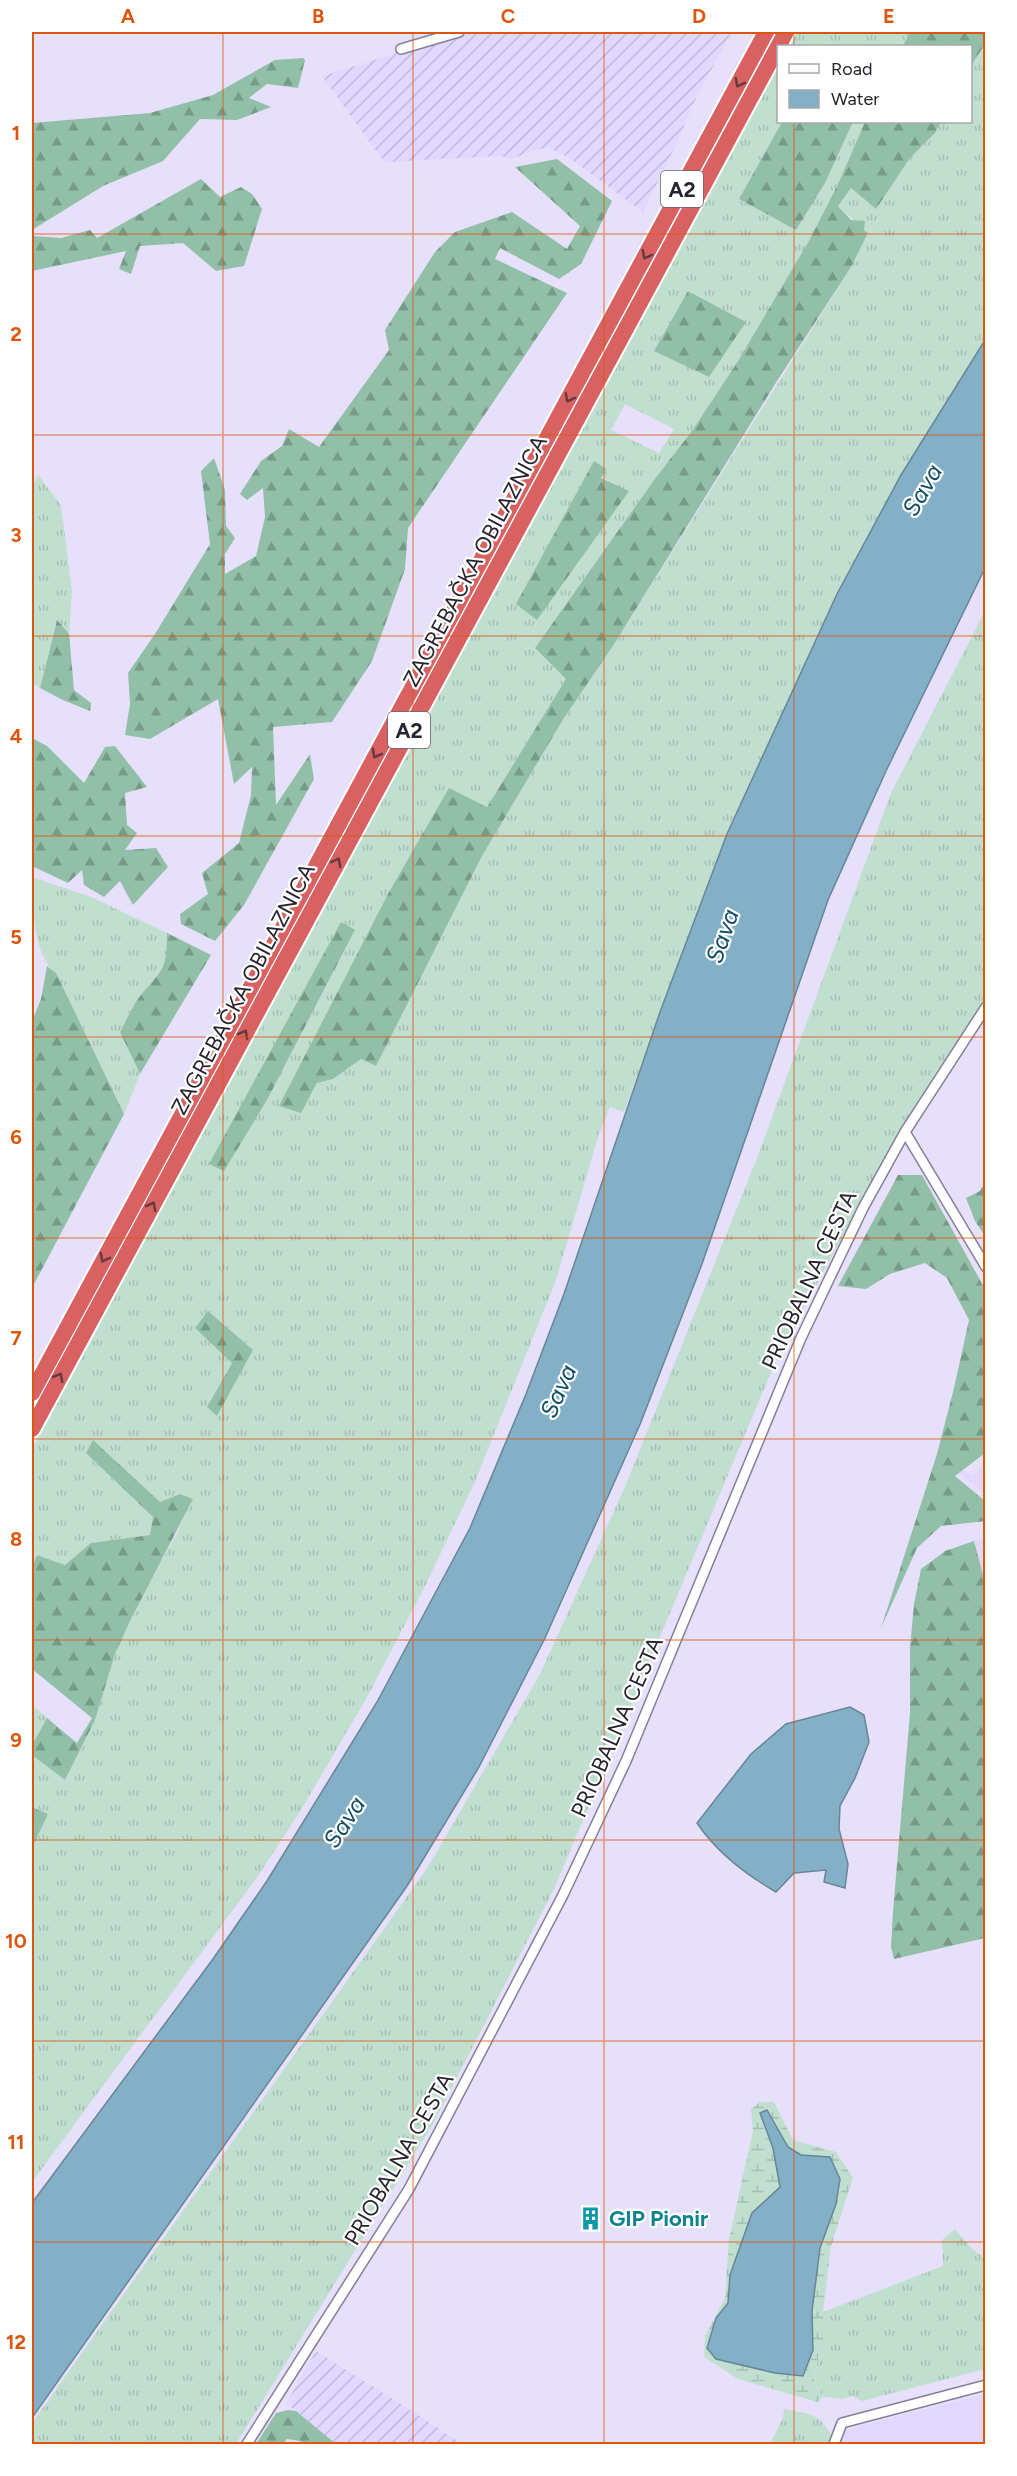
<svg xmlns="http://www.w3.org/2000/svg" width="1017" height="2476" viewBox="0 0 1017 2476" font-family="Figtree,sans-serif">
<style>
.built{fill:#e2d7ff}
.industrial{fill:url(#industrial-furrows)}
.grass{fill:url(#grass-tufts);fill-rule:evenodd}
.forest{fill:url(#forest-firs)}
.wetland{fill:url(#wetland-marsh)}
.water{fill:#83b0c7;stroke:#678699;stroke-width:1.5}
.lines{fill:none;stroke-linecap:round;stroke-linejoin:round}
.minor-casing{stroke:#867e9b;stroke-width:12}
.motorway-casing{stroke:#fff;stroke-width:20}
.minor{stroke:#fff;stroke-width:9}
.motorway{stroke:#d76261;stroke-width:16}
.oneway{stroke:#643940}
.grid{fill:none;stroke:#de560e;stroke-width:1.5;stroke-opacity:0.55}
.labels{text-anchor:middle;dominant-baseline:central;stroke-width:4.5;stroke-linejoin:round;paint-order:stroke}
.shield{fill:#fff;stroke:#67656d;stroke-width:1.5}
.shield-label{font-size:21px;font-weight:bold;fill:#26232e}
.street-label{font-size:22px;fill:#26232e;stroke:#fff}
.culture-label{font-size:22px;font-weight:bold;fill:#0d838f;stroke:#fff;text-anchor:start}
.water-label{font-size:24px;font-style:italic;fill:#114d65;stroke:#fff}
.neatline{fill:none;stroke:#de560e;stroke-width:2}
.grid-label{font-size:20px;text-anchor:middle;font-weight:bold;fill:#de560e}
</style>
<defs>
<pattern id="industrial-furrows" width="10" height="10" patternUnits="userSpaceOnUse" patternTransform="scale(1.5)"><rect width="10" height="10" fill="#e2d7ff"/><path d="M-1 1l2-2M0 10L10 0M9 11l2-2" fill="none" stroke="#c2b8db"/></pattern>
<pattern id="grass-tufts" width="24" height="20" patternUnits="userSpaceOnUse" patternTransform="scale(1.5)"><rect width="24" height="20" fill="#c0dfcf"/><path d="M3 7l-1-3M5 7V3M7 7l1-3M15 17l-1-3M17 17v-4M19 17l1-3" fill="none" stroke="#a5bfb2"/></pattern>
<pattern id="forest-firs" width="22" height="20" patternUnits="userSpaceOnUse" patternTransform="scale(1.5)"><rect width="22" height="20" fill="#92bfa8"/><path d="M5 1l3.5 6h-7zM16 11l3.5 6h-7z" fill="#779b89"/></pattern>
<pattern id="wetland-marsh" width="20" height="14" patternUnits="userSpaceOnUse" patternTransform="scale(1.5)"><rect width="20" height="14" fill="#c0dfcf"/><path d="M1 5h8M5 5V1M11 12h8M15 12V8" fill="none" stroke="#a5bfb2"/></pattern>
</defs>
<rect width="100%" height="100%" fill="#e7e0fa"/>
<g class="built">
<polygon points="985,1464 985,1494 954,1469 957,1465 971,1476"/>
<polygon points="985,1538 985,1586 974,1541"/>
<polygon points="985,2394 985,2444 830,2444 831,2434"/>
</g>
<g class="industrial">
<polygon points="439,32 732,32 697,96 675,147 643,212 568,157 548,148 534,150 512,159 502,156 384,162 322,76 394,54 394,46"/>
<polygon points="316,2351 412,2411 462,2444 336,2444 286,2403"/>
</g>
<g class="grass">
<polygon points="797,32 910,32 903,46 789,46"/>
<path d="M985,44V340L901,475L837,594L727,834L624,1112L610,1107L599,1134L556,1280L474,1484L426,1584L366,1699L301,1810L258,1876L32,2182V1848L48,1814L32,1807V1755L65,1780L95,1720L115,1654L143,1594L177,1533L192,1500L180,1494L160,1502L86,1453L153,1517L150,1535L91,1543L65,1565L37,1555L32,1567V1449L778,66V122H782L739,199L796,230L825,183L853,122H865L838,184L810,239L738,361L692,431L657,476L535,648L566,679L487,807L449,789L389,892L280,1106L311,1096L317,1083L333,1079L361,1059L376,1066L482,856L564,718L613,646L851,267L868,233L838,206L851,188L876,209L910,158L935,133L941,122H970L971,66ZM688,291L746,322L654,351ZM625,404L674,429L659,453L611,430ZM601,477L629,492L516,604ZM355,931L267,1100L224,1170ZM208,1311L253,1350L207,1406L232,1363Z"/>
<polygon points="38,475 61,505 72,591 69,637 56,621 40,688 32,683 32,486"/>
<polygon points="985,611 985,1001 907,1120 780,1351 554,1889 433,2124 236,2444 32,2444 32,2423 428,1867 540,1674 624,1489 757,1158 891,793"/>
<path d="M32,877L91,897L167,933C166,972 164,967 141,995C132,1006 126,1020 120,1032L140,1074L124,1114L56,973C33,955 32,905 32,877Z"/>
<polygon points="32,1705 47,1718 32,1745"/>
<polygon points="955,2229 973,2250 985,2258 985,2369 862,2401 852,2396 843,2399 823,2397 814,2383 819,2351 823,2345 823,2312 943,2266 942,2240"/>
<path d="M784,2409C808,2414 818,2412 831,2434L828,2444H770L783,2418Z"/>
</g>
<g class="forest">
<polygon points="910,32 985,32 985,44 971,66 970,46 903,46"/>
<polygon points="303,58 305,60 298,88 267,84 249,98 271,107 237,120 200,119 163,161 103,186 32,230 32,123 150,113 213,95 275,60"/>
<polygon points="782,122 853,122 825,183 796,230 739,199"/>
<polygon points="865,122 941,122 935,133 910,158 876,209 851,188 838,206 851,220 865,221 864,230 868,233 851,267 777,381 613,646 564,718 482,856 376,1066 361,1059 333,1079 317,1083 301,1113 279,1106 389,892 449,788 487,807 566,679 535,648 657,476 692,431 738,361 810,239 838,184"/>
<polygon points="557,159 612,201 581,264 559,279 500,248 495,259 567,293 408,528 405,569 372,661 332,722 273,727 276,805 310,754 314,779 244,905 215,941 181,924 180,914 208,894 202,873 239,843 251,795 252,767 234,784 218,699 150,739 125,735 130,704 128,673 155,634 210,544 201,471 214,458 225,490 226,526 235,538 225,554 225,574 256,556 265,517 263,488 247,500 240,494 261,461 282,446 289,429 319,447 389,350 385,330 435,252 455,232 512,212 567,249 580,226 515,167"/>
<polygon points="201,179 220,197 241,187 252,194 262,209 244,266 216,271 183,243 140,246 131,274 119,269 126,251 32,271 32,236 61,238 90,230 97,238"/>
<polygon points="688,291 746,322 709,377 654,351"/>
<polygon points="594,461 606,469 601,478 629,491 537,620 516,604"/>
<polygon points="57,620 69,634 74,690 91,703 90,711 63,700 40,688"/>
<polygon points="32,738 47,746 84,783 105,747 115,746 147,787 125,793 127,825 137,833 125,850 156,848 168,867 133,905 120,881 104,897 84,885 82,870 68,883 32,866"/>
<polygon points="341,922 355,930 267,1100 224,1171 209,1164"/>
<path d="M167,933L211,955L140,1074L120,1032C126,1021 132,1006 141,995C164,967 166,972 167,933Z"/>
<polygon points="47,966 56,973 124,1114 32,1288 32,1021 41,999"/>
<polygon points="898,1175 922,1175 985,1289 985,1453 955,1476 985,1501 986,1521 941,1526 917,1548 881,1628 937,1454 954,1388 969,1320 947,1278 925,1263 890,1274 866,1289 838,1286"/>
<polygon points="985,1182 985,1236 975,1221 966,1198 980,1191"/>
<polygon points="208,1311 253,1350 217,1416 207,1407 232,1363 195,1328"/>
<polygon points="93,1440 160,1502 180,1494 193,1499 132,1617 115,1654 95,1720 65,1780 32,1755 32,1745 47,1718 77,1743 92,1718 32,1669 32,1567 37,1555 65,1565 91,1543 150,1535 153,1517 86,1453"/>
<polygon points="974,1541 986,1586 985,1938 894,1959 891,1947 893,1911 910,1713 910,1648 914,1604 921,1569 945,1551"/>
<polygon points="32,1807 48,1814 32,1848"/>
<polygon points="288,2410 296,2411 336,2444 305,2444 300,2441 287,2439 283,2444 256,2444 276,2413"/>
</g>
<polygon class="wetland" points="760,2102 774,2102 793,2140 836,2152 853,2178 831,2246 823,2312 823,2346 819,2351 814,2383 823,2397 818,2402 738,2379 704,2357 705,2336 725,2298 729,2239 753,2131 751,2109"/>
<g class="water">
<polygon points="985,340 985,568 886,771 828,900 702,1264 641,1422 545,1638 479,1767 407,1886 32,2418 32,2203 213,1959 267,1881 377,1702 470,1528 526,1394 564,1294 660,1012 727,834 837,594 901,475"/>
<path d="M850,1707L864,1715L869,1742L855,1778L840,1806L839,1829L848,1864L845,1888L824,1882L826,1870L794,1873L776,1892C745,1874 717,1853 697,1823L751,1754L786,1724Z"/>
<polygon points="767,2110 788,2147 801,2155 830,2157 840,2179 836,2204 820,2248 812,2311 813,2350 803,2376 775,2373 716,2359 707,2348 716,2318 728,2303 730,2275 752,2213 780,2187 773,2148 760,2113"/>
</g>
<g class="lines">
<defs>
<g id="minor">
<polyline points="401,49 459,32"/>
<polyline points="905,1132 986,1267"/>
<polyline points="247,2444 409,2189 563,1895 626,1761 801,1338 863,1208 905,1132 986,1007"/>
<polyline points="834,2444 842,2423 986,2385"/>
</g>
<g id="motorway">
<polyline points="32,1393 766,32"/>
<polyline points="32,1429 786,32"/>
</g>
</defs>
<use href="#minor" class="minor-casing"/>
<use href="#motorway" class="motorway-casing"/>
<use href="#minor" class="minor"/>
<use href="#motorway" class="motorway"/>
</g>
<defs><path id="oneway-chevron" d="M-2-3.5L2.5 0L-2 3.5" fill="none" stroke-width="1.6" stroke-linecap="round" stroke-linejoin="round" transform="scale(1.5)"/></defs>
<g class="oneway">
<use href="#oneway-chevron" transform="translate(739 83) rotate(118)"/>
<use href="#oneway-chevron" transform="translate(646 255) rotate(118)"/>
<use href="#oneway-chevron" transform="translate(569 398) rotate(118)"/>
<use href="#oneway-chevron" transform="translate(376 754) rotate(119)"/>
<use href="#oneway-chevron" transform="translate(337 862) rotate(-62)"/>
<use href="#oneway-chevron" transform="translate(244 1034) rotate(-62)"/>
<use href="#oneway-chevron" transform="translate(152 1206) rotate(-62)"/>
<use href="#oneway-chevron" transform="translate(104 1258) rotate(118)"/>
<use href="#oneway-chevron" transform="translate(59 1377) rotate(-62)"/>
</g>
<path class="grid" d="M223,32V2444M413,32V2444M604,32V2444M794,32V46M794,122V2444M32,234H986M32,435H986M32,636H986M32,836H986M32,1037H986M32,1238H986M32,1439H986M32,1640H986M32,1840H986M32,2041H986M32,2242H986"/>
<defs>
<symbol id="building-bare" viewBox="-9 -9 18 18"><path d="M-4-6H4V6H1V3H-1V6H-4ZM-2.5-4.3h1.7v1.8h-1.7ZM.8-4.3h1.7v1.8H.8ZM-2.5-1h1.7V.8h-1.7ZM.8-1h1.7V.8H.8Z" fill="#0f9aa8" stroke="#fff" stroke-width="2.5" paint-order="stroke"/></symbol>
</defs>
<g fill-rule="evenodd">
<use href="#building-bare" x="574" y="2202" width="33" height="33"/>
</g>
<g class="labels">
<g class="shield">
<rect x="661" y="171" width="42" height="36" rx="4.5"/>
<rect x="388" y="712" width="42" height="36" rx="4.5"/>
</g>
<g class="shield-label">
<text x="682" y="189">A2</text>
<text x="409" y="730">A2</text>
</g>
<g class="street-label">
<text transform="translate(475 561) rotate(-62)">ZAGREBAČKA OBILAZNICA</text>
<text transform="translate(243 989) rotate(-62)">ZAGREBAČKA OBILAZNICA</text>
<text transform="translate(809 1280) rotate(-65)">PRIOBALNA CESTA</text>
<text transform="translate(617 1727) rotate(-66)">PRIOBALNA CESTA</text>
<text transform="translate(399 2159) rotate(-60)">PRIOBALNA CESTA</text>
</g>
<g class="culture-label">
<text x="609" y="2218">GIP Pionir</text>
</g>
<g class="water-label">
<text transform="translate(922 490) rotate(-60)">Sava</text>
<text transform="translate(722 936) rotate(-71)">Sava</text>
<text transform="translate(558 1391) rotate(-66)">Sava</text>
<text transform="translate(344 1822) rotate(-57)">Sava</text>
</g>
</g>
<rect width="1017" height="2476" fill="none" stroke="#ffffff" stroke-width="66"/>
<rect x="777" y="45" width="195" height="78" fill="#ffffff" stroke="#a8a7ab" stroke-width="1.5"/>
<rect x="789" y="64" width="30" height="9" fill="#ffffff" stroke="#a8a7ab" stroke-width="1.5"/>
<text x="831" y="75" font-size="18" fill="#26232e">Road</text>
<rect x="789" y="90" width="30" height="18" fill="#83b0c7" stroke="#a8a7ab" stroke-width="1.5"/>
<text x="831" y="105" font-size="18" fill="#26232e">Water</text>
<rect x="33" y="33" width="951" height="2410" class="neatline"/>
<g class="grid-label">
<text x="128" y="23">A</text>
<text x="318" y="23">B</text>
<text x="508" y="23">C</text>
<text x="699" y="23">D</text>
<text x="889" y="23">E</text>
<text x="16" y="140">1</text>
<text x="16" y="341">2</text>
<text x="16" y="542">3</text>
<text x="16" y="743">4</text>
<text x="16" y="944">5</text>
<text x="16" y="1144">6</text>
<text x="16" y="1345">7</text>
<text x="16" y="1546">8</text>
<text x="16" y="1747">9</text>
<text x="16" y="1948">10</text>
<text x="16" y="2149">11</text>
<text x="16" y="2349">12</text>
</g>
</svg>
